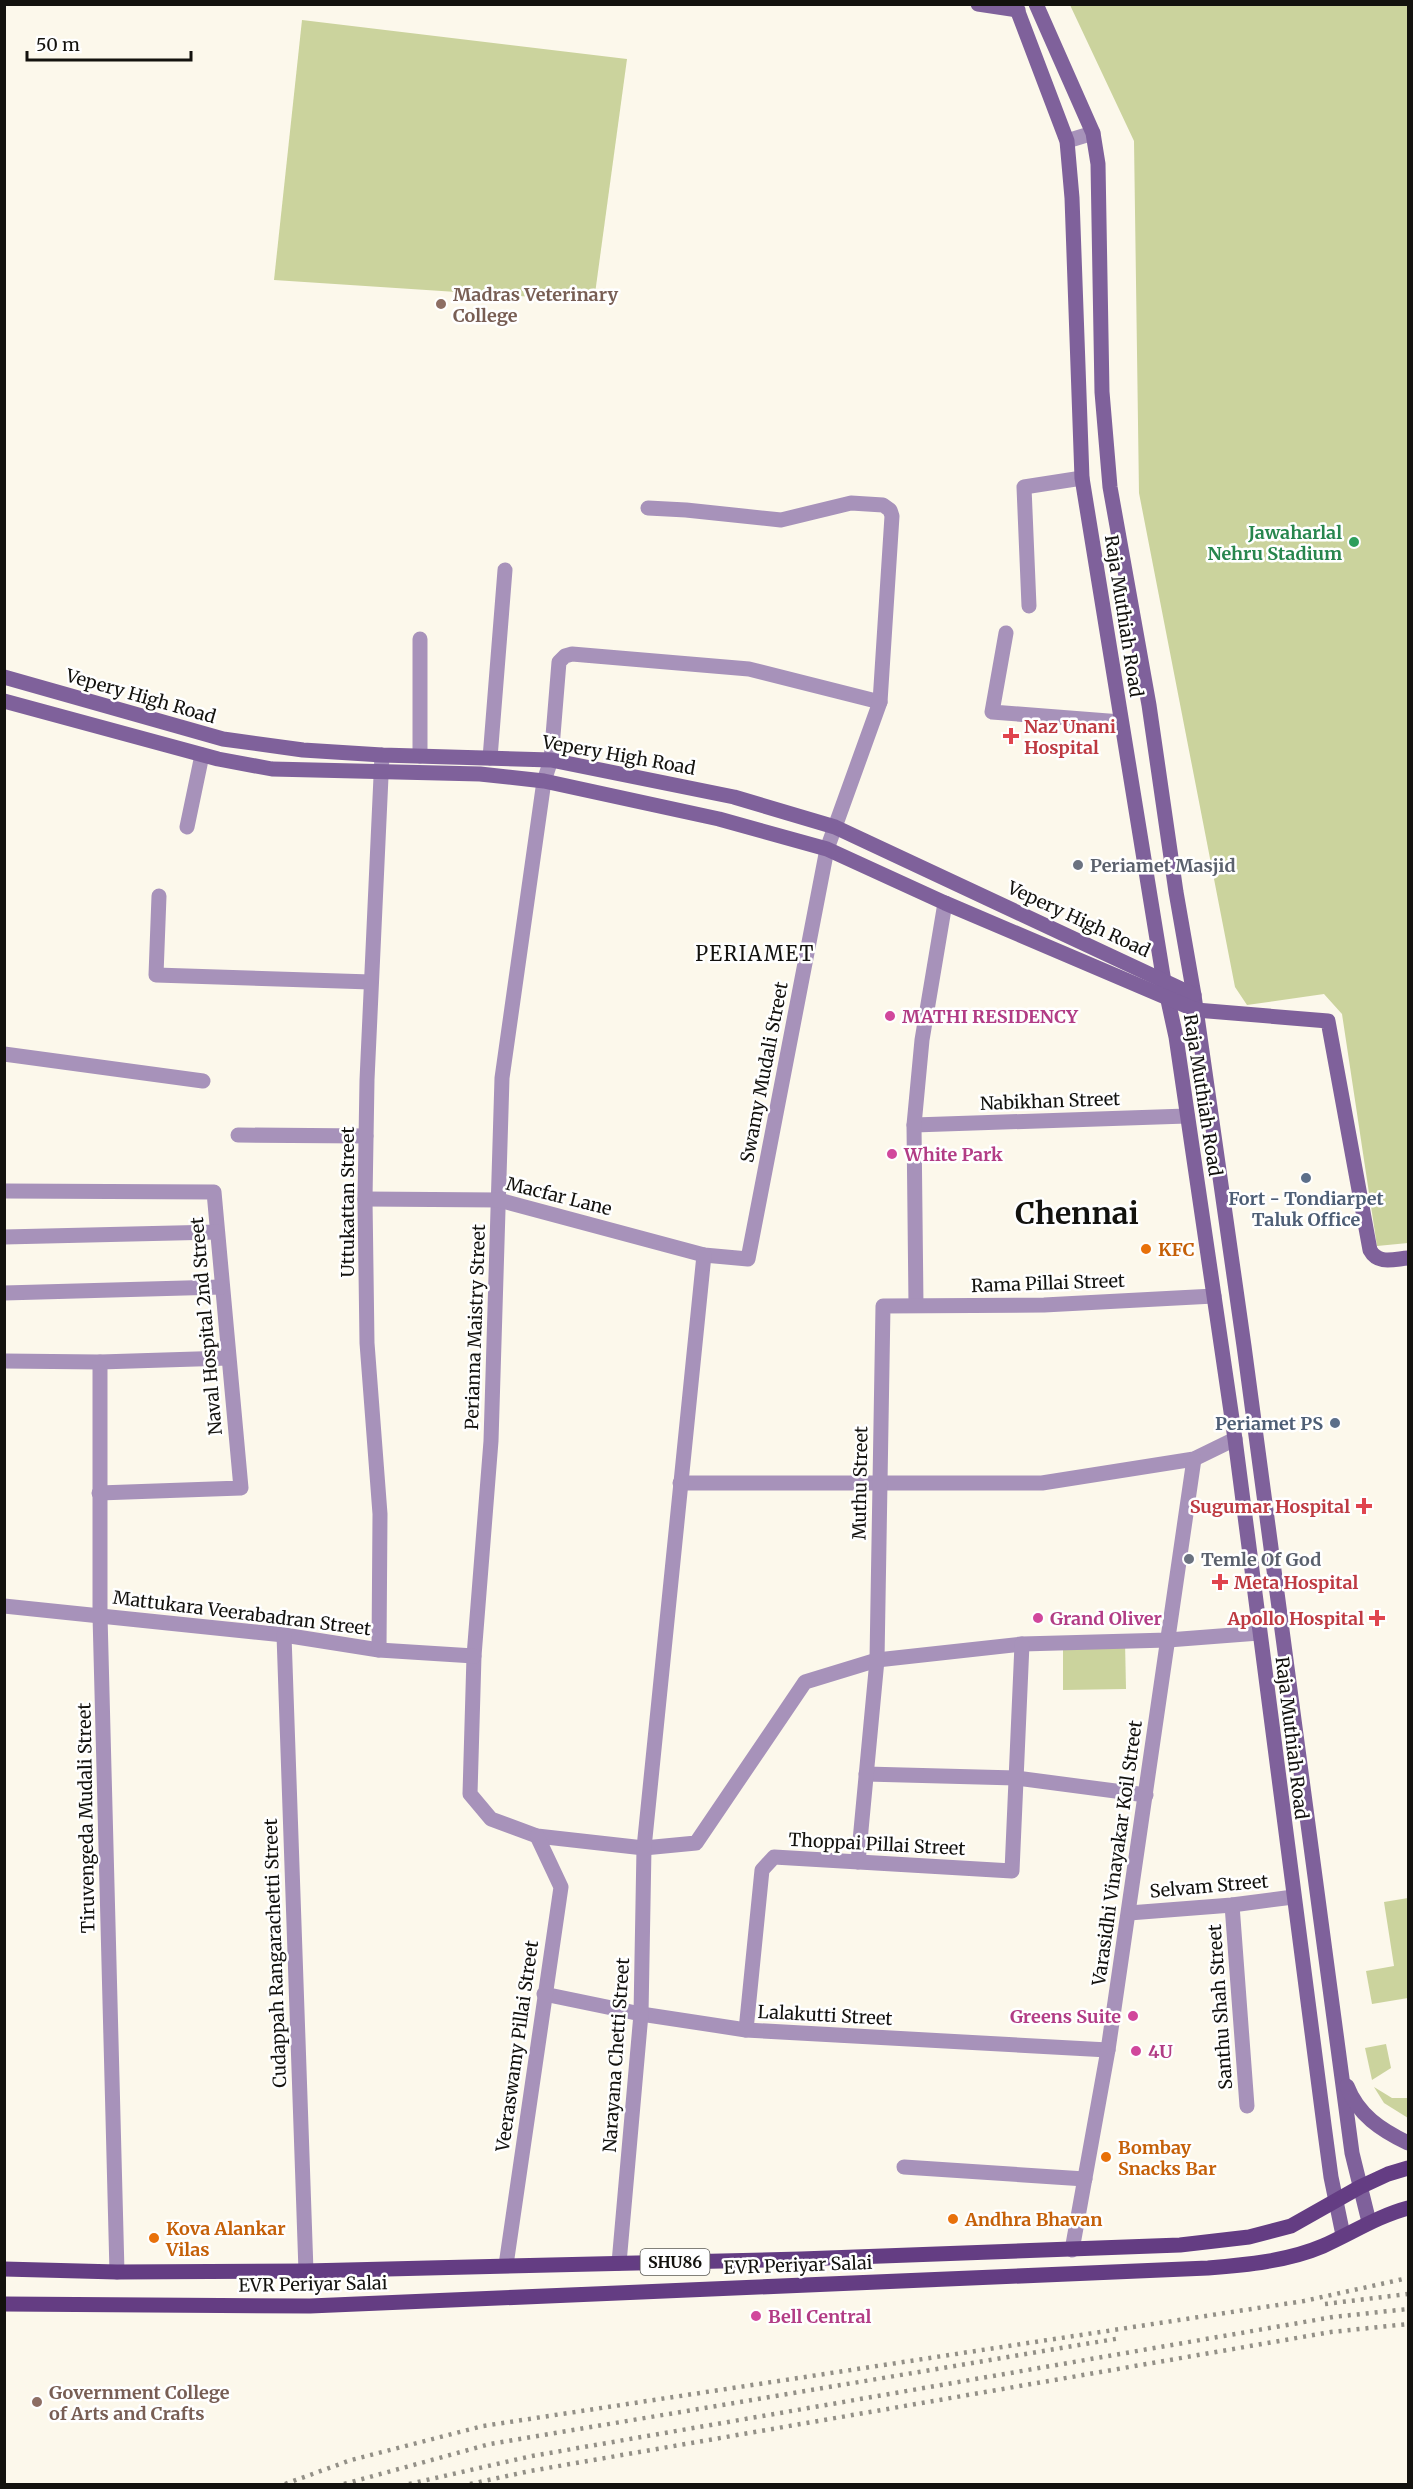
<svg xmlns="http://www.w3.org/2000/svg" width="1413" height="2489" viewBox="0 0 1413 2489" font-family="Merriweather,serif">
<style>
.green{fill:#cbd39d}
.lines{fill:none;stroke-linecap:round;stroke-linejoin:round}
.street{stroke:#a792ba;stroke-width:15}
.secondary{stroke:#7f619b;stroke-width:15}
.primary{stroke:#643d83;stroke-width:15}
.rail{stroke:#939087;stroke-width:4.5;stroke-dasharray:3 6;stroke-linecap:butt}
.education-dot{fill:#8d6e63;stroke:#fff;stroke-width:2}
.leisure-dot{fill:#2e9e5b;stroke:#fff;stroke-width:2}
.health-dot{fill:#e0444e;stroke:#fff;stroke-width:2}
.worship-dot{fill:#6b7280;stroke:#fff;stroke-width:2}
.hotel-dot{fill:#d1479c;stroke:#fff;stroke-width:2}
.service-dot{fill:#5c6f8a;stroke:#fff;stroke-width:2}
.food-dot{fill:#e8710a;stroke:#fff;stroke-width:2}
.labels{text-anchor:middle;dominant-baseline:central;stroke-width:5;stroke-linejoin:round;paint-order:stroke}
.shield{fill:#fff;stroke:#5a5956;stroke-width:1.5}
.shield-label{font-size:16px;font-weight:bold;fill:#13120e}
.education-label{font-size:18px;font-weight:bold;fill:#785e54;stroke:#fff;text-anchor:start}
.leisure-label{font-size:18px;font-weight:bold;fill:#27864d;stroke:#fff;text-anchor:end}
.street-label{font-size:18px;fill:#13120e;stroke:#fff}
.health-label{font-size:18px;font-weight:bold;fill:#be3a42;stroke:#fff;text-anchor:start}
.worship-label{font-size:18px;font-weight:bold;fill:#5b616d;stroke:#fff;text-anchor:start}
.hotel-label{font-size:18px;font-weight:bold;fill:#b23c85;stroke:#fff;text-anchor:start}
.service-label{font-size:18px;font-weight:bold;fill:#4e5e75;stroke:#fff}
.food-label{font-size:18px;font-weight:bold;fill:#c56008;stroke:#fff;text-anchor:start}
.neighbourhood-label{font-size:20px;letter-spacing:1.5px;fill:#13120e;stroke:#fff}
.town-label{font-size:30px;font-weight:bold;fill:#13120e;stroke:#fff}
</style>
<rect width="100%" height="100%" fill="#fcf8eb"/>
<g class="green">
<polygon points="1070,5 1408,5 1408,1243 1377,1246 1342,1014 1324,994 1247,1005 1235,987 1139,493 1134,141"/>
<polygon points="302,20 627,59 594,301 274,280"/>
<polygon points="1125,1641 1126,1689 1063,1690 1063,1643"/>
<polygon points="1408,1898 1408,1998 1372,2004 1366,1971 1394,1966 1384,1902"/>
<polygon points="1386,2044 1391,2068 1372,2080 1365,2048"/>
<polygon points="1374,2087 1392,2098 1408,2098 1408,2118 1384,2103"/>
</g>
<g class="lines">
<g class="street">
<polyline points="1067,141 1093,133"/>
<polyline points="1029,606 1024,487 1082,478"/>
<polyline points="1006,633 992,712 1121,722"/>
<polyline points="880,702 749,669 572,654 565,656 559,662 551,760 544,781 502,1078 491,1441 474,1656 470,1794 491,1819 537,1836 644,1848 696,1843 805,1682 877,1660 1022,1644 1168,1640 1259,1633"/>
<polyline points="420,756 420,639"/>
<polyline points="490,758 505,570"/>
<polyline points="187,827 202,755"/>
<polyline points="159,896 156,975 371,982"/>
<polyline points="4,1054 203,1081"/>
<polyline points="914,1125 1187,1116"/>
<polyline points="238,1135 366,1136"/>
<polyline points="4,1191 214,1192 241,1488 99,1493"/>
<polyline points="365,1199 499,1200 704,1255 748,1259 827,849 880,702 892,516 890,510 883,505 851,503 781,520 686,510 648,508"/>
<polyline points="4,1237 217,1232"/>
<polyline points="4,1293 221,1287"/>
<polyline points="916,1305 914,1125 922,1040 945,903"/>
<polyline points="4,1361 100,1362 228,1358"/>
<polyline points="100,1362 100,1615 117,2272"/>
<polyline points="680,1483 1042,1483 1194,1459 1235,1439"/>
<polyline points="4,1606 284,1635 379,1650 474,1656"/>
<polyline points="284,1635 306,2271"/>
<polyline points="379,1650 380,1514 367,1343 365,1199 367,1080 382,755"/>
<polyline points="866,1774 1016,1778 1146,1795"/>
<polyline points="858,1862 877,1660 883,1306 1044,1305 1214,1296"/>
<polyline points="1232,1905 1247,2106"/>
<polyline points="1129,1913 1232,1905 1293,1897"/>
<polyline points="544,1994 641,2014 746,2030 1108,2050"/>
<polyline points="746,2030 762,1870 774,1857 1012,1871 1022,1644"/>
<polyline points="904,2167 1085,2179"/>
<polyline points="1072,2250 1108,2050 1194,1459"/>
<polyline points="619,2263 641,2014 644,1848 704,1255"/>
<polyline points="506,2265 561,1887 537,1836"/>
</g>
<g class="secondary">
<polyline points="978,4 1018,10"/>
<polyline points="1015,4 1067,141 1072,198 1082,478 1164,982 1176,1037 1235,1439 1324,2125 1331,2177 1343,2235"/>
<polyline points="1036,4 1093,133 1098,164 1102,392 1110,487 1149,705 1176,892 1194,995 1244,1346 1352,2153 1369,2222"/>
<polyline points="4,677 223,739 303,750 382,755 551,760 734,797 835,827 1194,995"/>
<path d="M4,701L218,759L272,769L480,774L544,781L719,819L827,849L945,903L1196,1010L1328,1021L1370,1250C1378,1265 1394,1259 1408,1258"/>
<path d="M1347,2086C1358,2115 1381,2130 1408,2143"/>
</g>
<g class="primary">
<polyline points="4,2269 117,2272 306,2271 801,2259 1180,2245 1249,2237 1291,2226 1360,2187 1388,2174 1408,2168"/>
<path d="M4,2304L310,2306L1208,2268C1246,2265 1288,2261 1323,2246C1352,2233 1378,2216 1408,2208"/>
</g>
<g class="rail">
<polyline points="1325,2304 1408,2294"/>
<polyline points="285,2484 351,2460 483,2426 1304,2301 1408,2278"/>
<polyline points="344,2484 490,2444 1121,2338"/>
<polyline points="409,2484 532,2456 1333,2317 1408,2309"/>
<polyline points="470,2484 530,2471 1331,2332 1408,2324"/>
</g>
</g>
<g class="education-dot">
<circle cx="441" cy="304" r="6"/>
<circle cx="37" cy="2402" r="6"/>
</g>
<circle class="leisure-dot" cx="1354" cy="542" r="6"/>
<g class="health-dot">
<path d="M1008 727h6v6h6v6h-6v6h-6v-6h-6v-6h6z"/>
<path d="M1361 1497h6v6h6v6h-6v6h-6v-6h-6v-6h6z"/>
<path d="M1217 1573h6v6h6v6h-6v6h-6v-6h-6v-6h6z"/>
<path d="M1374 1609h6v6h6v6h-6v6h-6v-6h-6v-6h6z"/>
</g>
<g class="worship-dot">
<circle cx="1078" cy="865" r="6"/>
<circle cx="1189" cy="1559" r="6"/>
</g>
<g class="hotel-dot">
<circle cx="890" cy="1016" r="6"/>
<circle cx="892" cy="1154" r="6"/>
<circle cx="1038" cy="1618" r="6"/>
<circle cx="1133" cy="2016" r="6"/>
<circle cx="1136" cy="2051" r="6"/>
<circle cx="756" cy="2316" r="6"/>
</g>
<g class="service-dot">
<circle cx="1306" cy="1178" r="6"/>
<circle cx="1335" cy="1423" r="6"/>
</g>
<g class="food-dot">
<circle cx="1146" cy="1249" r="6"/>
<circle cx="1106" cy="2157" r="6"/>
<circle cx="953" cy="2219" r="6"/>
<circle cx="154" cy="2238" r="6"/>
</g>
<g class="labels">
<rect class="shield" x="640.5" y="2249" width="69" height="26" rx="4.5"/>
<g class="shield-label">
<text x="675" y="2262">SHU86</text>
</g>
<g class="education-label">
<text x="453" y="294">Madras Veterinary<tspan x="453" dy="21">College</tspan></text>
<text x="49" y="2392">Government College<tspan x="49" dy="21">of Arts and Crafts</tspan></text>
</g>
<g class="leisure-label">
<text x="1342" y="532">Jawaharlal<tspan x="1342" dy="21">Nehru Stadium</tspan></text>
</g>
<g class="street-label">
<text transform="translate(1124 616) rotate(81)">Raja Muthiah Road</text>
<text transform="translate(141 696) rotate(16)">Vepery High Road</text>
<text transform="translate(619 755) rotate(10)">Vepery High Road</text>
<text transform="translate(1079 919) rotate(25)">Vepery High Road</text>
<text transform="translate(764 1072) rotate(-79)">Swamy Mudali Street</text>
<text transform="translate(1203 1095) rotate(81)">Raja Muthiah Road</text>
<text transform="translate(1050 1101) rotate(-2)">Nabikhan Street</text>
<text transform="translate(559 1196) rotate(14)">Macfar Lane</text>
<text transform="translate(347 1202) rotate(-90)">Uttukattan Street</text>
<text transform="translate(1048 1283) rotate(-2)">Rama Pillai Street</text>
<text transform="translate(206 1326) rotate(-95)">Naval Hospital 2nd Street</text>
<text transform="translate(475 1327) rotate(-88)">Perianna Maistry Street</text>
<text transform="translate(860 1483) rotate(-89)">Muthu Street</text>
<text transform="translate(242 1613) rotate(7)">Mattukara Veerabadran Street</text>
<text transform="translate(1292 1738) rotate(83)">Raja Muthiah Road</text>
<text transform="translate(86 1818) rotate(-91)">Tiruvengeda Mudali Street</text>
<text transform="translate(877 1844) rotate(3)">Thoppai Pillai Street</text>
<text transform="translate(1117 1853) rotate(-82)">Varasidhi Vinayakar Koil Street</text>
<text transform="translate(1209 1886) rotate(-5)">Selvam Street</text>
<text transform="translate(275 1953) rotate(-92)">Cudappah Rangarachetti Street</text>
<text transform="translate(1220 2007) rotate(-94)">Santhu Shah Street</text>
<text transform="translate(825 2015) rotate(3)">Lalakutti Street</text>
<text transform="translate(517 2046) rotate(-82)">Veeraswamy Pillai Street</text>
<text transform="translate(616 2055) rotate(-86)">Narayana Chetti Street</text>
<text transform="translate(798 2265) rotate(-2)">EVR Periyar Salai</text>
<text transform="translate(313 2284) rotate(-1)">EVR Periyar Salai</text>
</g>
<g class="health-label">
<text x="1024" y="726">Naz Unani<tspan x="1024" dy="21">Hospital</tspan></text>
<text x="1350" y="1506" text-anchor="end">Sugumar Hospital</text>
<text x="1234" y="1582">Meta Hospital</text>
<text x="1364" y="1618" text-anchor="end">Apollo Hospital</text>
</g>
<g class="worship-label">
<text x="1090" y="865">Periamet Masjid</text>
<text x="1201" y="1559">Temle Of God</text>
</g>
<g class="hotel-label">
<text x="902" y="1016">MATHI RESIDENCY</text>
<text x="904" y="1154">White Park</text>
<text x="1050" y="1618">Grand Oliver</text>
<text x="1121" y="2016" text-anchor="end">Greens Suite</text>
<text x="1148" y="2051">4U</text>
<text x="768" y="2316">Bell Central</text>
</g>
<g class="service-label">
<text x="1306" y="1198">Fort - Tondiarpet<tspan x="1306" dy="21">Taluk Office</tspan></text>
<text x="1323" y="1423" text-anchor="end">Periamet PS</text>
</g>
<g class="food-label">
<text x="1158" y="1249">KFC</text>
<text x="1118" y="2147">Bombay<tspan x="1118" dy="21">Snacks Bar</tspan></text>
<text x="965" y="2219">Andhra Bhavan</text>
<text x="166" y="2228">Kova Alankar<tspan x="166" dy="21">Vilas</tspan></text>
</g>
<g class="neighbourhood-label">
<text x="755" y="953">PERIAMET</text>
</g>
<g class="town-label">
<text x="1077" y="1213">Chennai</text>
</g>
</g>
<rect width="1413" height="2489" fill="none" stroke="#13120e" stroke-width="12"/>
<path d="M27 51v9h164v-9" fill="none" stroke="#13120e" stroke-width="3"/>
<text x="36" y="51" font-size="18" fill="#13120e" stroke="#ffffff" stroke-width="4.5" paint-order="stroke">50 m</text>
</svg>
